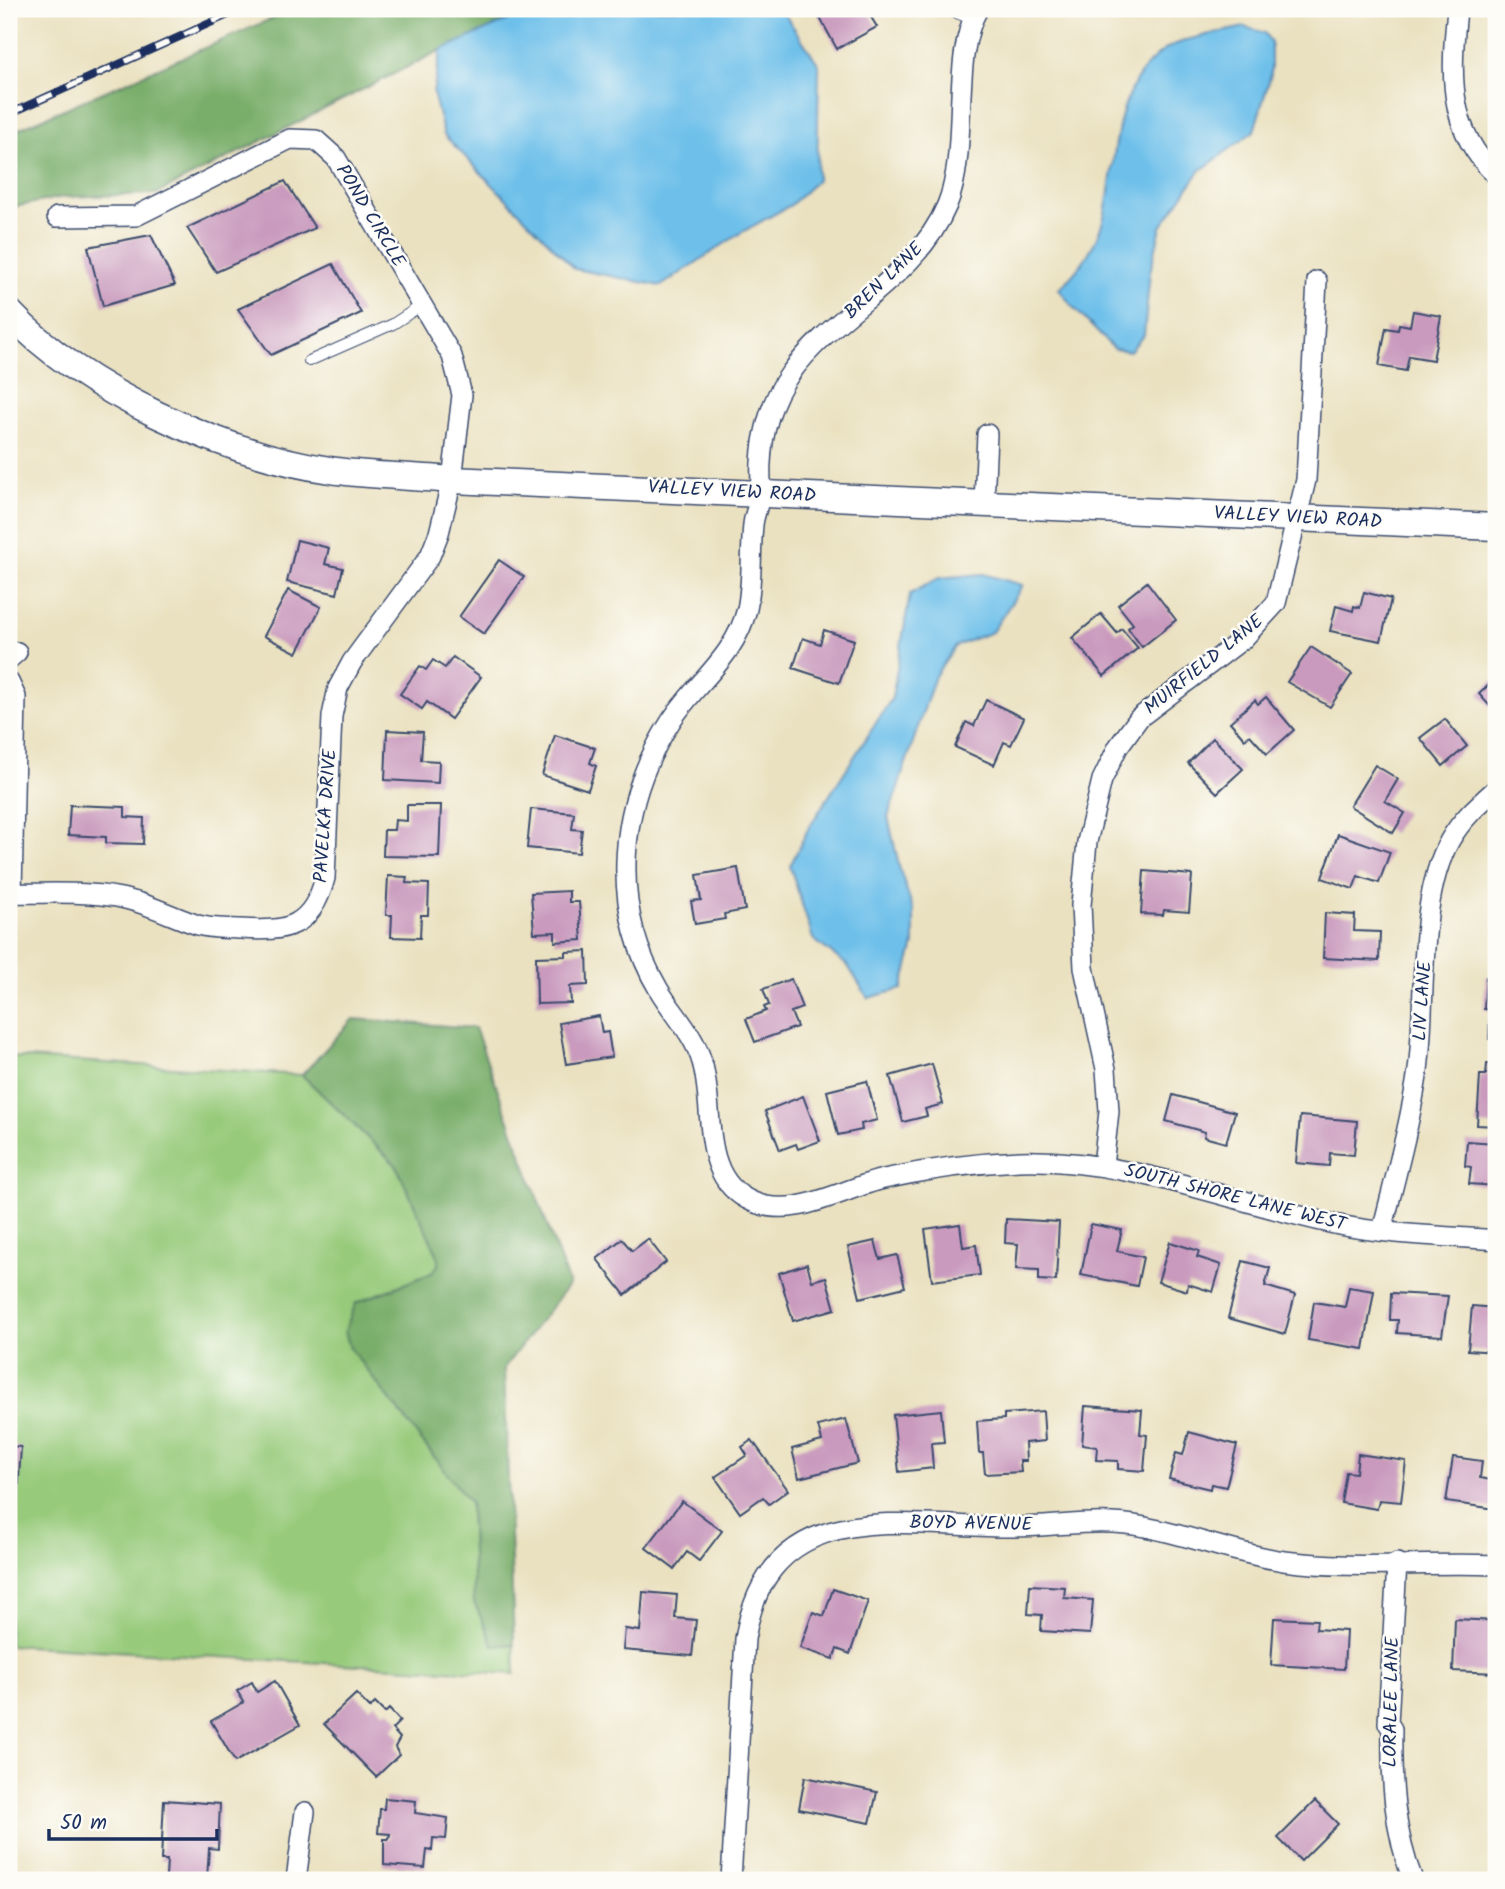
<svg xmlns="http://www.w3.org/2000/svg" width="1505" height="1889" viewBox="0 0 1505 1889" font-family="Kalam,sans-serif">
<style>
.green{fill:#97ca7a;stroke:#597c6c;stroke-width:2}
.forest{fill:#79ae6a;stroke:#4a6e64;stroke-width:2}
.water{fill:#6ec0ea;stroke:#4478a4;stroke-width:2}
.building{fill:#c99abd}
.lines{fill:none;stroke-linecap:round;stroke-linejoin:round}
.lane-casing{stroke:#3a4a6d;stroke-width:12}
.street-casing{stroke:#3a4a6d;stroke-width:22}
.secondary-casing{stroke:#3a4a6d;stroke-width:29}
.lane{stroke:#fff;stroke-width:10}
.street{stroke:#fff;stroke-width:19}
.secondary{stroke:#fff;stroke-width:26}
.rail-casing{stroke:#1b2f5e;stroke-width:8}
.rail{stroke:#fdfcf7;stroke-width:5;stroke-dasharray:16;stroke-linecap:butt}
.labels{text-anchor:middle;dominant-baseline:central;stroke-width:5;stroke-linejoin:round;paint-order:stroke}
.street-label{font-size:19px;fill:#1b2f5e;stroke:#fdfcf7}
</style>
<rect width="100%" height="100%" fill="#fdfcf7"/>
<filter id="ink" filterUnits="userSpaceOnUse"><feTurbulence type="fractalNoise" baseFrequency=".0143" numOctaves="2"/><feDisplacementMap in="SourceGraphic" scale="14" xChannelSelector="R" yChannelSelector="G"/><feConvolveMatrix kernelMatrix="1 2 1 2 8 2 1 2 1" color-interpolation-filters="sRGB"/></filter>
<filter id="wash" filterUnits="userSpaceOnUse"><feTurbulence type="fractalNoise" baseFrequency=".00686" numOctaves="4" result="noise"/><feDisplacementMap in="SourceGraphic" scale="28" xChannelSelector="R" yChannelSelector="G"/><feGaussianBlur stdDeviation="1.57" result="paint"/><feColorMatrix in="noise" values="0 0 0 0 0 0 0 0 0 0 0 0 0 0 0 0 0 1.4 0 .05"/><feComposite in="paint" operator="in"/></filter>
<g filter="url(#wash)">
<rect width="100%" height="100%" fill="#eae1c0"/>
<polygon class="green" points="9,1057 302,1075 396,1165 438,1256 438,1265 432,1273 356,1303 345,1331 350,1348 470,1503 474,1602 494,1646 514,1644 515,1674 9,1645"/>
<g class="forest">
<polygon points="294,9 533,9 441,50 156,194 63,197 9,208 9,133"/>
<polygon points="353,1019 475,1028 569,1284 504,1368 514,1644 494,1646 474,1602 470,1503 350,1348 345,1331 356,1303 432,1273 438,1265 438,1256 396,1165 302,1075"/>
</g>
<g class="water">
<polygon points="533,9 781,9 819,65 817,180 791,205 742,232 661,286 575,269 444,135 433,93 441,50"/>
<path d="M1245,27L1265,33L1271,43V74L1254,131L1200,171L1161,227L1150,272L1144,335L1130,351L1114,349L1072,306L1059,289C1079,270 1097,245 1104,217C1118,160 1110,90 1163,51C1180,38 1223,32 1245,27Z"/>
<polygon points="983,574 1023,585 992,632 956,646 935,676 888,817 900,870 914,912 914,944 902,989 868,998 848,966 813,939 790,866 808,829 892,698 910,594 939,578"/>
</g>
<g id="blocks">
<g class="building">
<polygon points="815,9 866,9 877,27 837,49"/>
<polygon points="285,181 315,228 216,272 187,228"/>
<polygon points="151,235 175,285 103,306 88,247"/>
<polygon points="333,264 361,313 271,355 238,309"/>
<polygon points="1413,311 1441,316 1433,360 1409,356 1406,371 1379,366 1386,328 1398,330 1399,324 1410,326"/>
<polygon points="297,540 329,548 325,564 343,568 337,594 287,582"/>
<polygon points="499,560 524,577 484,634 459,617"/>
<polygon points="1147,582 1176,620 1142,647 1128,628 1133,624 1118,605"/>
<polygon points="288,590 321,607 297,653 264,636"/>
<polygon points="1364,592 1391,599 1381,641 1330,631 1336,606 1353,611 1354,606 1360,608"/>
<polygon points="1101,614 1117,633 1122,629 1138,648 1104,676 1072,638"/>
<polygon points="824,630 854,640 839,683 793,668 803,638 820,644"/>
<polygon points="1311,647 1352,674 1330,707 1287,682"/>
<polygon points="453,657 481,677 451,719 427,702 422,709 400,694 420,666 426,670 433,660 445,668"/>
<polygon points="1496,678 1496,713 1479,694"/>
<polygon points="1266,697 1294,730 1267,754 1250,735 1245,739 1230,722 1255,700 1258,704"/>
<polygon points="986,700 1024,718 1011,745 1004,742 994,765 955,747 966,722 974,726"/>
<polygon points="1445,719 1467,746 1443,766 1420,738"/>
<polygon points="387,730 423,732 421,760 439,761 438,783 385,780"/>
<polygon points="555,735 595,748 590,763 596,766 588,790 542,775"/>
<polygon points="1213,738 1243,769 1217,793 1188,763"/>
<polygon points="1375,765 1398,779 1385,801 1405,813 1393,833 1350,806"/>
<polygon points="70,805 125,807 125,817 144,818 143,844 106,843 106,837 68,835"/>
<polygon points="407,805 441,805 439,857 383,856 384,830 394,830 395,820 407,821"/>
<polygon points="531,809 574,813 572,829 582,830 579,853 527,848"/>
<polygon points="1338,834 1390,852 1379,883 1358,876 1353,889 1322,878"/>
<polygon points="738,868 745,910 724,914 725,919 695,924 691,901 701,900 697,875"/>
<polygon points="1144,871 1192,875 1189,912 1164,910 1163,915 1141,914"/>
<polygon points="388,876 407,877 406,883 429,884 428,915 421,915 420,938 391,937 392,915 386,915"/>
<polygon points="569,891 569,902 579,902 582,940 555,942 555,932 534,933 531,893"/>
<polygon points="1325,913 1355,915 1354,931 1380,932 1379,961 1323,958"/>
<polygon points="587,951 588,985 570,986 571,1003 537,1004 536,957 566,956 566,952"/>
<polygon points="1486,977 1496,978 1496,1039 1489,1039 1490,1010 1484,1009"/>
<polygon points="791,979 802,1008 791,1012 797,1027 755,1042 746,1019 766,1011 764,1007 769,1005 763,989"/>
<polygon points="599,1016 602,1033 608,1032 612,1057 566,1064 559,1023"/>
<polygon points="932,1064 943,1104 925,1109 927,1116 903,1122 890,1076"/>
<polygon points="1487,1064 1496,1065 1496,1126 1477,1125 1480,1075 1486,1075"/>
<polygon points="867,1081 877,1120 861,1124 862,1130 838,1135 827,1091"/>
<polygon points="1173,1095 1235,1112 1226,1143 1204,1137 1205,1132 1166,1121"/>
<polygon points="803,1096 820,1141 798,1149 796,1144 780,1150 765,1111"/>
<polygon points="1300,1116 1357,1121 1354,1155 1330,1153 1329,1166 1296,1163"/>
<polygon points="1467,1141 1496,1143 1496,1186 1469,1184 1471,1167 1465,1166"/>
<polygon points="1006,1219 1059,1222 1056,1281 1039,1280 1039,1270 1016,1269 1018,1244 1005,1243"/>
<polygon points="960,1224 963,1247 976,1245 980,1275 932,1281 925,1229"/>
<polygon points="1091,1224 1122,1230 1117,1251 1143,1257 1137,1286 1081,1275"/>
<polygon points="622,1239 632,1251 648,1239 666,1262 625,1295 597,1259"/>
<polygon points="875,1241 880,1259 897,1255 905,1287 860,1298 848,1247"/>
<polygon points="1170,1242 1199,1251 1197,1257 1221,1265 1213,1292 1188,1284 1187,1291 1158,1282"/>
<polygon points="1243,1261 1270,1268 1265,1286 1295,1295 1285,1334 1228,1318"/>
<polygon points="807,1264 812,1281 826,1277 835,1309 793,1321 779,1273"/>
<polygon points="1349,1287 1374,1291 1364,1349 1308,1340 1314,1302 1345,1307"/>
<polygon points="1391,1293 1448,1296 1442,1336 1397,1333 1398,1320 1390,1320"/>
<polygon points="1472,1306 1496,1308 1496,1352 1468,1350"/>
<polygon points="1085,1406 1142,1410 1140,1434 1147,1435 1144,1471 1118,1469 1118,1461 1096,1460 1097,1447 1082,1445"/>
<polygon points="941,1410 944,1442 931,1443 933,1468 899,1472 893,1415"/>
<polygon points="1043,1411 1045,1441 1025,1443 1026,1461 1020,1461 1021,1472 985,1474 983,1453 979,1453 977,1421 1004,1419 1004,1414"/>
<polygon points="846,1419 858,1463 799,1478 792,1449 822,1441 818,1426"/>
<polygon points="1189,1432 1237,1445 1226,1487 1211,1484 1210,1489 1169,1479 1176,1453 1183,1455"/>
<polygon points="752,1440 788,1490 769,1504 763,1497 740,1513 715,1477 747,1455 742,1447"/>
<polygon points="9,1446 21,1447 17,1509 9,1509"/>
<polygon points="1358,1454 1406,1461 1401,1502 1379,1500 1377,1509 1341,1503 1346,1472 1356,1473"/>
<polygon points="1453,1457 1482,1461 1480,1478 1496,1481 1496,1509 1446,1502"/>
<polygon points="682,1501 722,1531 699,1561 687,1552 674,1569 646,1548"/>
<polygon points="1030,1585 1065,1587 1064,1598 1093,1600 1090,1634 1041,1631 1042,1615 1028,1614"/>
<polygon points="833,1589 868,1601 850,1654 837,1649 833,1659 800,1648 813,1612 824,1616"/>
<polygon points="643,1592 677,1595 675,1618 696,1620 692,1656 623,1650 625,1629 640,1631"/>
<polygon points="1274,1618 1317,1620 1316,1629 1346,1631 1344,1669 1271,1665"/>
<polygon points="1455,1619 1496,1621 1496,1673 1453,1671"/>
<polygon points="275,1681 300,1725 235,1762 211,1721 244,1702 237,1691 252,1682 257,1692"/>
<polygon points="356,1694 370,1708 375,1703 385,1713 389,1709 400,1721 392,1729 400,1738 395,1747 399,1755 376,1777 324,1724"/>
<polygon points="805,1777 877,1792 870,1823 799,1809"/>
<polygon points="385,1798 416,1801 415,1813 448,1818 446,1839 433,1838 432,1851 427,1850 425,1868 384,1865 384,1839 389,1839 390,1834 378,1833 380,1809 384,1809"/>
<polygon points="164,1800 220,1804 218,1849 209,1848 207,1879 166,1877 167,1860 161,1860"/>
<polygon points="1315,1801 1338,1824 1301,1861 1278,1838"/>
</g>
</g>
</g>
<g filter="url(#ink)">
<use href="#blocks" fill-opacity="0" stroke="#3a4a6d" stroke-width="2"/>
<g class="lines">
<defs>
<g id="lane">
<polyline points="946,9 972,19"/>
<polyline points="309,361 393,324 422,305"/>
</g>
<g id="street">
<path d="M978,9C950,57 970,149 947,205C916,279 835,311 790,374C772,398 762,433 761,463C760,473 762,484 760,494C759,505 754,514 753,525C750,553 753,581 747,609C735,657 697,681 671,721C619,801 608,904 659,990C673,1014 694,1034 702,1062C716,1108 698,1179 753,1202C795,1220 843,1188 884,1179C929,1169 974,1163 1020,1161C1130,1158 1233,1203 1339,1225C1390,1235 1444,1236 1496,1240"/>
<path d="M1457,9C1451,71 1446,129 1496,175"/>
<polyline points="984,503 987,434"/>
<polyline points="9,659 17,652"/>
<polyline points="9,682 16,697 12,893"/>
<path d="M9,893C44,894 82,891 116,897C146,902 170,916 198,925C211,929 227,928 240,929C287,932 312,928 325,878L332,716L338,688L352,662L430,556L439,533L452,480L462,395L452,356L336,158L316,140L290,139L136,216L57,217"/>
<polyline points="1103,1166 1109,1111 1106,1069 1084,968 1081,905 1087,842 1102,780 1118,747 1139,718 1243,639 1276,603 1306,480 1317,281"/>
<path d="M1382,1231C1395,1178 1410,1125 1418,1070C1427,1001 1416,900 1450,840C1462,819 1478,805 1496,789"/>
<path d="M1397,1563L1388,1723L1392,1729C1391,1781 1394,1832 1413,1880"/>
<polyline points="296,1880 305,1812"/>
<path d="M731,1880L745,1639C768,1494 900,1526 1007,1527C1054,1528 1098,1517 1145,1527C1191,1536 1237,1554 1284,1561C1352,1570 1427,1562 1496,1565"/>
</g>
<path id="secondary" d="M9,312C83,391 223,454 330,470C370,476 412,476 452,480L1496,527"/>
</defs>
<use href="#lane" class="lane-casing"/>
<use href="#street" class="street-casing"/>
<use href="#secondary" class="secondary-casing"/>
<use href="#lane" class="lane"/>
<use href="#street" class="street"/>
<use href="#secondary" class="secondary"/>
<defs>
<polyline id="rail" points="9,114 241,9"/>
</defs>
<use href="#rail" class="rail-casing"/>
<use href="#rail" class="rail"/>
</g>
</g>
<g class="labels">
<g class="street-label">
<text transform="translate(370 216) rotate(59)">POND CIRCLE</text>
<text transform="translate(884 281) rotate(-44)">BREN LANE</text>
<text transform="translate(732 492) rotate(3)">VALLEY VIEW ROAD</text>
<text transform="translate(1298 518) rotate(3)">VALLEY VIEW ROAD</text>
<text transform="translate(1204 665) rotate(-39)">MUIRFIELD LANE</text>
<text transform="translate(326 816) rotate(-86)">PAVELKA DRIVE</text>
<text transform="translate(1423 1001) rotate(-86)">LIV LANE</text>
<text transform="translate(1235 1198) rotate(14)">SOUTH SHORE LANE WEST</text>
<text transform="translate(971 1524) rotate(1)">BOYD AVENUE</text>
<text transform="translate(1392 1702) rotate(-89)">LORALEE LANE</text>
</g>
</g>
<rect width="1505" height="1889" fill="none" stroke="#fdfcf7" stroke-width="35"/>
<path d="M49 1829v10h168v-10" fill="none" stroke="#1b2f5e" stroke-width="3.5"/>
<text x="60" y="1829" font-size="21" fill="#1b2f5e" stroke="#fdfcf7" stroke-width="5" paint-order="stroke">50 m</text>
</svg>
